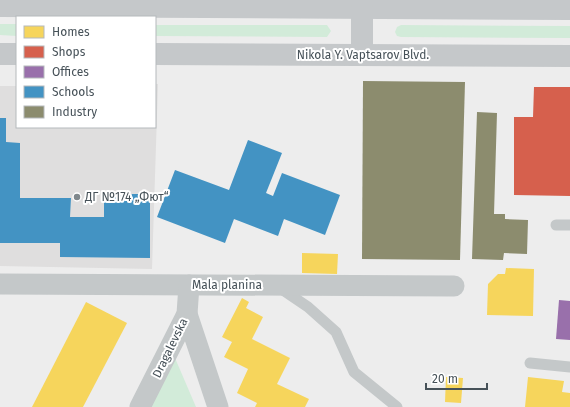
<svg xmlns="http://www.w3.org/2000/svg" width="570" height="407" viewBox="0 0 570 407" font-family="'Fira Sans',sans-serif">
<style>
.education{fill:#dfdede}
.green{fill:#d2ebd9}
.homes{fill:#f6d55c}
.shops{fill:#d6604d}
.offices{fill:#9970ab}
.schools{fill:#4393c3}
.industry{fill:#8c8c6e}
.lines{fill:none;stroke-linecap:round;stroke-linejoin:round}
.service{stroke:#c4c8c9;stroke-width:11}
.minor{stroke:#c4c8c9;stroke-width:21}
.secondary{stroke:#c5c8ca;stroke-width:22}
.poi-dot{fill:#80888c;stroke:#fff;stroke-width:1.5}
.labels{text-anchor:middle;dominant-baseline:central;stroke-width:4;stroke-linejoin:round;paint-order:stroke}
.street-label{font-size:12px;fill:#465158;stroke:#fff}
.poi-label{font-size:12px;fill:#465158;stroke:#fff;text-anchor:start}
</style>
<rect width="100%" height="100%" fill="#ededed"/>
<polygon class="education" points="155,84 158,84 152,269 0,266 0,86 17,86 17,127 155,127"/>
<g class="green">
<polygon points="0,24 17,24 17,36 0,35"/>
<polygon points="155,25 327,25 331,31 327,37 155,36"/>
<polygon points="401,25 570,26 570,38 401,37 397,36 395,32 397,27"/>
<polygon points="175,358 196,407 149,407"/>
</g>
<g class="homes">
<polygon points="302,253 338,254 337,274 302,273"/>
<polygon points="506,268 534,269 533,316 487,315 488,284 498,274 505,274"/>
<polygon points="242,298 249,302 246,308 263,317 252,339 290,358 277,384 309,399 305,407 255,407 257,403 237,393 248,369 224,357 232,342 222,337"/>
<polygon points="86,302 127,323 83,407 32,407"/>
<polygon points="446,377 463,378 461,403 445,402"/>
<polygon points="528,377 564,381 562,392 570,393 570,407 525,407"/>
</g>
<polygon class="shops" points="534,87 570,87 570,196 514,195 514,117 533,117"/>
<polygon class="offices" points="559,300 570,301 570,340 556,339"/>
<g class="schools">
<polygon points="0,118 6,118 6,142 20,143 20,198 71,198 70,217 104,217 104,194 150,194 150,258 60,257 60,243 0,243"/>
<polygon points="248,140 282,153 266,193 273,196 282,173 340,195 325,235 284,219 278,236 234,219 225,243 157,217 175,170 229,190"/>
</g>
<g class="industry">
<polygon points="363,81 465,82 460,260 362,259"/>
<polygon points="477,112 497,113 494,214 505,214 505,219 528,220 527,254 504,253 503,260 472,259"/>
</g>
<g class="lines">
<g class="service">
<polyline points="556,225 570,225"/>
<polyline points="280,288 308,307 336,332 354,372 397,407"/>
<polyline points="530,363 570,367"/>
</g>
<g class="minor">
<polyline points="0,284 454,286"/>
<polyline points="187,314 218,407"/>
<polyline points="140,407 187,314 189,285"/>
</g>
<g class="secondary">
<polyline points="0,6 570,9"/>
<polyline points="362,7 362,54"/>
<polyline points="0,54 17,54"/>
<polyline points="155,54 570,56"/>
</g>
</g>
<circle class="poi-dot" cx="77" cy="197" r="4"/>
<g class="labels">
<g class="street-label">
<text x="363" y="55">Nikola Y. Vaptsarov Blvd.</text>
<text x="227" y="285">Mala planina</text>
<text transform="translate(170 348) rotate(-64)">Dragalevska</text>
</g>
<g class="poi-label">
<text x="85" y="197">ДГ №174 „Фют“</text>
</g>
</g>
<rect x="16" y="16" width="140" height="112" fill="#ffffff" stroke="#b5b9bc"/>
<rect x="24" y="26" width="20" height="12" fill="#f6d55c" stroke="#b5b9bc"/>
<text x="52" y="36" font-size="12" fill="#465158">Homes</text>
<rect x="24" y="46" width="20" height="12" fill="#d6604d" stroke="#b5b9bc"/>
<text x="52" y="56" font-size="12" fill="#465158">Shops</text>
<rect x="24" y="66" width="20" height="12" fill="#9970ab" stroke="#b5b9bc"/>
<text x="52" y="76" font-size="12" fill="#465158">Offices</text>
<rect x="24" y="86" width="20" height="12" fill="#4393c3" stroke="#b5b9bc"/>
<text x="52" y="96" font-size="12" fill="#465158">Schools</text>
<rect x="24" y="106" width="20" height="12" fill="#8c8c6e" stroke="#b5b9bc"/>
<text x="52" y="116" font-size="12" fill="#465158">Industry</text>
<path d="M426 383v6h61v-6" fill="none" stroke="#465158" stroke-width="2"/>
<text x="432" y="383" font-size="12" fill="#465158" stroke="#ffffff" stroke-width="3" paint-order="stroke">20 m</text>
</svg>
